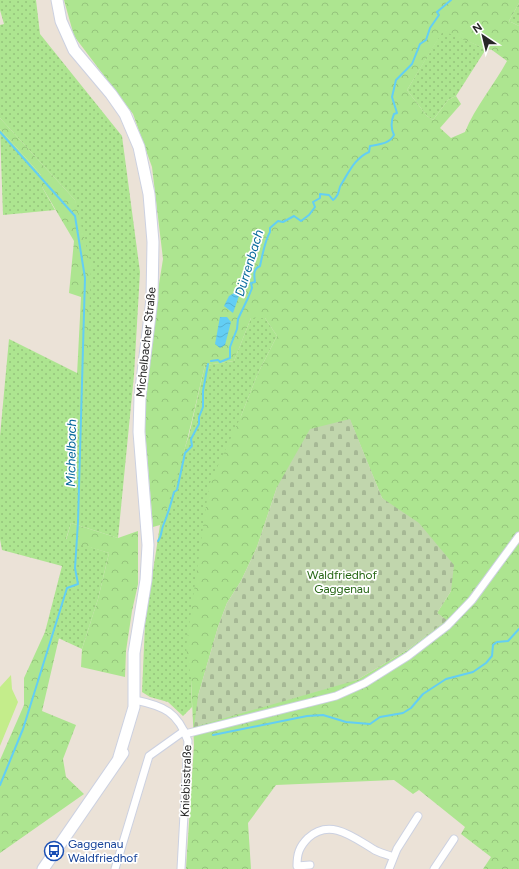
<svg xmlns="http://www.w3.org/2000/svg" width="519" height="869" viewBox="0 0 519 869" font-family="Figtree,sans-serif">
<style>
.grass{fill:url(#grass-dots)}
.forest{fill:url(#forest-crowns);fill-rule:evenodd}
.cemetery{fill:url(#cemetery-stones)}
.pitch{fill:#c4ed8b}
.water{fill:url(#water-waves)}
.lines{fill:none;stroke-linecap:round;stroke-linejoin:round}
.stream{stroke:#63cef4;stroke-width:2}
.minor-casing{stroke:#ccd1e1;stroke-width:9}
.secondary-casing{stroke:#ccd1e1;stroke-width:13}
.minor{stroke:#fff;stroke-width:7}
.secondary{stroke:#fff;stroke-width:11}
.labels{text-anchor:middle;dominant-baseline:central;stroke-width:3.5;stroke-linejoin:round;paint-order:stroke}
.street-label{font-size:12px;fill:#272727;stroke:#fff}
.park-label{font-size:12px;fill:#266615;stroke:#fff}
.transit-label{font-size:12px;fill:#164399;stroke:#fff;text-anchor:start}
.water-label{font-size:13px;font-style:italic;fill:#06699b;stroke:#fff}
</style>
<defs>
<pattern id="grass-dots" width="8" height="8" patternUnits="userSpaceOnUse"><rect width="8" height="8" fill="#ade590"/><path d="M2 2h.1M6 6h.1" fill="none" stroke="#95c47c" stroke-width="1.8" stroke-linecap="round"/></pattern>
<pattern id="forest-crowns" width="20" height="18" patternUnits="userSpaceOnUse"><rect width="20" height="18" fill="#ade590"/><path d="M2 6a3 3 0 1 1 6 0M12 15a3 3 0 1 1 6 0" fill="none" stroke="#95c47c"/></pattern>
<pattern id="cemetery-stones" width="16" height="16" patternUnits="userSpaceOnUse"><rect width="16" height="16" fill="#c1d6ad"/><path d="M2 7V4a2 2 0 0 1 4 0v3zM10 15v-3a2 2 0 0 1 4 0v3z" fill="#a6b895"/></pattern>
<pattern id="water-waves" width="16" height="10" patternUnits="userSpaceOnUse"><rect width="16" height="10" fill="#63cef4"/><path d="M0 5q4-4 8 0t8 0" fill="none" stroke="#56b1d1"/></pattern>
</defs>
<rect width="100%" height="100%" fill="#ebe2d7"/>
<g class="grass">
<polygon points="0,0 36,0 40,34 122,136 140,272 134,375 118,538 71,523 66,539 109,553 98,599 82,649 45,632 62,566 2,550 0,539 0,436 9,339 87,378 75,200 0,118 0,25 4,24 0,10"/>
<polygon points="519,3 519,26 509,21"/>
<polygon points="443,30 486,49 456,96 448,100 433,120 427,116 407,90"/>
<polygon points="0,129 41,175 41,185 55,210 3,215"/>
<polygon points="251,318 265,318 277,336 258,373 241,416 191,679 192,707 183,716 168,702 150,697 142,692 145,624 160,525 189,435 205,365 234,361"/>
</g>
<g class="forest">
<path d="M64,0H519V3L509,21L519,26V869H483L491,857L461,834L465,827L419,790L413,794L394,780L276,785L248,823L251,869H186L194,745L191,679L186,647L209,485L241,416L258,373L277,336L265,318H251L234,361L205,365C192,419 181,474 160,525L153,527L144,417L148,353L163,259L152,167L133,114L74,36ZM443,31L486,49L492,50L507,61C494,85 475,107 465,132L451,138L440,128L461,104L456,96L448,100L433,120L427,116L407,90ZM350,420L382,498L451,591L437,613L446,620L407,650L357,680L198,696L218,627L227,603L241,581L257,547L277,487Z"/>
<polygon points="0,118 75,200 91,265 87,379 77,375 81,297 69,293 74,241 41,185 41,175 0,129"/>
<polygon points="71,523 118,538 138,531 138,584 132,611 126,651 125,677 81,667 82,649 98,599 109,553 66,540"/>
<polygon points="45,632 59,638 42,711 76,725 63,759 66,777 84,794 0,853 0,760 24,705 24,678"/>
</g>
<polygon class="cemetery" points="350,419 382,498 419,523 454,565 451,591 437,613 447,620 407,650 357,680 194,727 198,696 218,627 227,603 241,581 257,547 277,487 310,429"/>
<polygon class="pitch" points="11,675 12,689 18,702 0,746 0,687"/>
<g class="water">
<polygon points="251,266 252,269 240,290 238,289"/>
<polygon points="234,293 238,293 239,296 233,313 224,306 229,296"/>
<polygon points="220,317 227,317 231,322 225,345 220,348 215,344"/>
</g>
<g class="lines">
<g class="stream">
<polyline points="0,132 75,216 85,278 78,522 75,568 78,584 67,588 23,729 0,785"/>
<path d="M211,361L218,360L220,362L230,358V347L237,329L238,319L248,298L252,288L251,283L255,282C254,275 253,269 260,266C262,257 265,240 270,232V228L278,221L283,222L294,216L301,221L309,215L315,207L313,202L320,198V194L329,195L333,200C341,194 337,190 342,183C349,172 355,158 369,152L370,146C380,144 389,144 394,135C391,129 391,121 394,114L397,113L392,97L396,80L412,64L420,44L426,40L430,28L439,15L437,12L451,0"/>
<path d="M158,541C162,536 161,531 163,526C168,514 171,504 174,492L177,490L185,453L192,446L191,439L199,424V417L203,407V391L208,364"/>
<polyline points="213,735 307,716 323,715 346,722 370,724 380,717 403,713 411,708 423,694 446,679 473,672 486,663 492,656 493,645 497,642 508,641 519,629"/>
</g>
<defs>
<g id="minor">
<path d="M135,700C164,706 178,712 188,741L181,869"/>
<polyline points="185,734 336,696 365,683 408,656 447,626 472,600 519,536"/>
<path d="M310,865L297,866C297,854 299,847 308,838C330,818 353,837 373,849C379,853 386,854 393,857"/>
<polyline points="115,869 149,756 184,731"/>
<polyline points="389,869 397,849 418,816"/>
<polyline points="434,869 454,839"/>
</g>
<g id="secondary">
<polyline points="57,0 61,21 74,50 111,94 125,114 139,147 149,194 153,242 152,299 140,397 139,432 148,545 146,580 134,653 134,707 119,757"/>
<polyline points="43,869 123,753"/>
</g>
</defs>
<use href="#minor" class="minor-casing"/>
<use href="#secondary" class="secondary-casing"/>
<use href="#minor" class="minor"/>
<use href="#secondary" class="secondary"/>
</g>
<defs>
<symbol id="bus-ring" viewBox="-11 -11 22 22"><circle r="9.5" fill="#fff" stroke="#1a4fb4" stroke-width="1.5"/><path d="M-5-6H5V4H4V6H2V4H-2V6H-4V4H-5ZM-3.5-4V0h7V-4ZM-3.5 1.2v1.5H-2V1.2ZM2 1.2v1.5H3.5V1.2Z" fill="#1a4fb4"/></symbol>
</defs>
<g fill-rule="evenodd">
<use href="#bus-ring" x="43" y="840" width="22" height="22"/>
</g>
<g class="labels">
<g class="street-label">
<text transform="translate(146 342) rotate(-84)">Michelbacher Straße</text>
<text transform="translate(186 781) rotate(-88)">Kniebisstraße</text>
</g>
<g class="park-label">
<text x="342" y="575">Waldfriedhof<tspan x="342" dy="14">Gaggenau</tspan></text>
</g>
<g class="transit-label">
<text x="68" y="844">Gaggenau<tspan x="68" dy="14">Waldfriedhof</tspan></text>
</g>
<g class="water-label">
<text transform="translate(249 263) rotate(-73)">Dürrenbach</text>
<text transform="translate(71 453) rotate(-89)">Michelbach</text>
</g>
</g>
<g transform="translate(483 36) rotate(325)" stroke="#ffffff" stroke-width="3" paint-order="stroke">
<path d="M0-3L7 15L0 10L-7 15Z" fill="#272727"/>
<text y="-6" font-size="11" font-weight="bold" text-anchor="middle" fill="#272727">N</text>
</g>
</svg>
